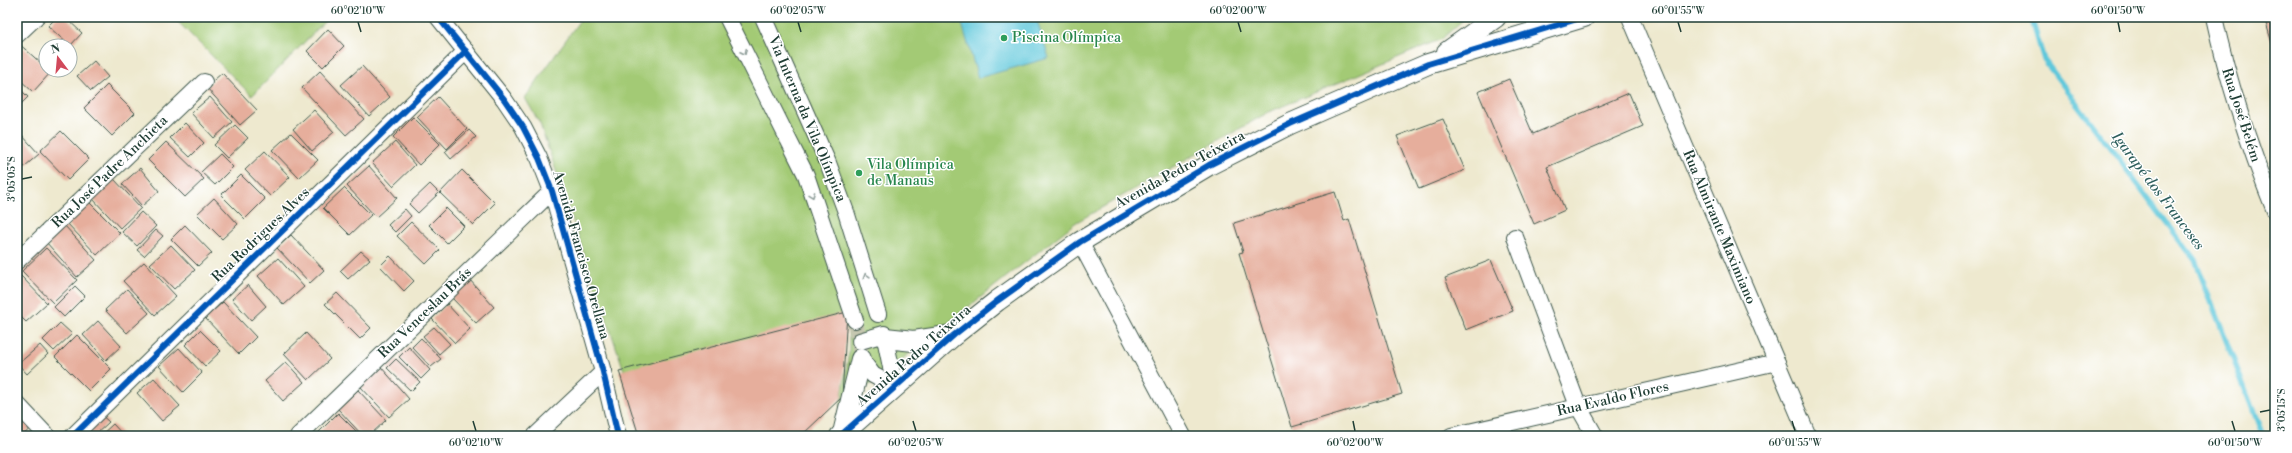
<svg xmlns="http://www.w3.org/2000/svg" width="2292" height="453" viewBox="0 0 2292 453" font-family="'Libre Bodoni',serif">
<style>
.park{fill:#a3ca75;stroke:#618454}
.water{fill:#5fc8db;stroke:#3f8288}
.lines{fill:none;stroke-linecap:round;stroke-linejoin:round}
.stream{stroke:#5fc8db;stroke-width:5.5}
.building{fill:#e6ae9c}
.minor-tunnel{stroke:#c5c7b0;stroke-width:16;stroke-dasharray:16 8;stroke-linecap:butt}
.minor-casing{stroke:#3e574b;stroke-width:18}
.tertiary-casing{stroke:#3e574b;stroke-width:22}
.minor{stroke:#fff;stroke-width:16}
.tertiary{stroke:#fff;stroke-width:20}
.cycleway-casing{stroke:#fff;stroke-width:8}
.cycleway{stroke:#0057b8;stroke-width:6}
.oneway{stroke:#8f9e9a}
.ticks{fill:none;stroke:#1f3d34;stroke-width:1.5}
.leisure-dot{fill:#2e9e5b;stroke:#fff;stroke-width:1.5}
.labels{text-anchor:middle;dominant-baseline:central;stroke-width:3;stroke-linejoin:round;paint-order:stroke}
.leisure-label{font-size:14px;fill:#27864d;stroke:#fff;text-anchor:start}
.street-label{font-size:14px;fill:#1f3d34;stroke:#fff}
.water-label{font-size:15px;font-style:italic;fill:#2f605e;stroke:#fff}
.neatline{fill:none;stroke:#1f3d34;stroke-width:1.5}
.ticks-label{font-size:10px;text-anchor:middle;fill:#1f3d34}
</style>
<rect width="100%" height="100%" fill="#fff"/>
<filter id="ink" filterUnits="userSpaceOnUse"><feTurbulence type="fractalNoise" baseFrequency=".025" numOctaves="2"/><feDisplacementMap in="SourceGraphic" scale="8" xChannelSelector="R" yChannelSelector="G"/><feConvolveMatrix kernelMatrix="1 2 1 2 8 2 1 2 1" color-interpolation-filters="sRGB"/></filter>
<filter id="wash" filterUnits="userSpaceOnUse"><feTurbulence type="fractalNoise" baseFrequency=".012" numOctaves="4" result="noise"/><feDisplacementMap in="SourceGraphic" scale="16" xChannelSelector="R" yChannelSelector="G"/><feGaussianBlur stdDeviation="0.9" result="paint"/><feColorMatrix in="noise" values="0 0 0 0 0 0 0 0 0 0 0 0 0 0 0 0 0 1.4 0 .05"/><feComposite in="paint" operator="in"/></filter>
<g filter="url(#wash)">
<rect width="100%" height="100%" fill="#eee9cf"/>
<g class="park">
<polygon points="173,17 329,17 252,96"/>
<polygon points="582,17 1466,17 1442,39 1269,112 1075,223 840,408 849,352 849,330 629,385 540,124 525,98"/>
</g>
<polygon class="water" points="960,17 1036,17 1049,58 978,78"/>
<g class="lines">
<polyline class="stream" points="2031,17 2044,60 2195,260 2263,436"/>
</g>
<g id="blocks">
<g class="building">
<polygon points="57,17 65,17 82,33 70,46 48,26"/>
<polygon points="2264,17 2275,17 2275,46 2273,46"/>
<polygon points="328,29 344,46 323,67 307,51"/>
<polygon points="17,42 51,72 33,92 17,77"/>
<polygon points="94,61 108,77 91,91 77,76"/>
<polygon points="362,66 390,97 369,116 341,85"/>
<polygon points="320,71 364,119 346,135 302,88"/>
<polygon points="222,73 257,110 240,125 206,87"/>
<polygon points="1509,79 1533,134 1629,93 1643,126 1547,167 1565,210 1534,224 1478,92"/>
<polygon points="107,85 135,113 112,136 84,108"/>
<polygon points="17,86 28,97 17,108"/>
<polygon points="210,97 232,122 214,138 191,113"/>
<polygon points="438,97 467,129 447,149 417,117"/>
<polygon points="314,110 334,132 312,151 293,129"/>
<polygon points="413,117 440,144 419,165 393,137"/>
<polygon points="1443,119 1465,170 1419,189 1397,136"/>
<polygon points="185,123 204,143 190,157 170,138"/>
<polygon points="235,125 248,138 227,158 214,145"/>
<polygon points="469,130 476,137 451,159 445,152"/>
<polygon points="61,131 89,159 68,180 40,151"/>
<polygon points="291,133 318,160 299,178 272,150"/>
<polygon points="21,134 39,154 17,173 17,138"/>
<polygon points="166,142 204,179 185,197 148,160"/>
<polygon points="395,142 415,165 393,186 372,163"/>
<polygon points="265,151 290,177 270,196 245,170"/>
<polygon points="220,154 233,167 215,185 201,172"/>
<polygon points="369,166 397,198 376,217 347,186"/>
<polygon points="140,168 159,191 142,206 122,184"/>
<polygon points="462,170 495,203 473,225 440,193"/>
<polygon points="241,175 265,199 245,219 221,195"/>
<polygon points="114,179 141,208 120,228 92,198"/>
<polygon points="430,184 439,193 418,213 409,204"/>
<polygon points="344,188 371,215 350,235 323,208"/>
<polygon points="1335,192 1344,221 1349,219 1402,394 1292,427 1239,253 1243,252 1234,223"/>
<polygon points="214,198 238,224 222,239 197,214"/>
<polygon points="88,201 120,233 97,255 66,222"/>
<polygon points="446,208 464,226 447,243 429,225"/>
<polygon points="405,209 411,216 395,232 388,225"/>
<polygon points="141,212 156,226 137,246 122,232"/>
<polygon points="411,222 440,250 426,264 397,236"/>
<polygon points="64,225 96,260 77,277 46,242"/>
<polygon points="185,225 212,253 198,266 171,239"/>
<polygon points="156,230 163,236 144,256 137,250"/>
<polygon points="291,235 324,270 310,283 277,248"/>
<polygon points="171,245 195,270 174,289 150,264"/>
<polygon points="46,248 77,280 53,303 22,271"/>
<polygon points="361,251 370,259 348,279 340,271"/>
<polygon points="390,256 414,281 404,291 380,266"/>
<polygon points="278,258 304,287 284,305 258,276"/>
<polygon points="1491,260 1513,311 1466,330 1445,278"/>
<polygon points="144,262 176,296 155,315 123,281"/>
<polygon points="21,276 47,303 26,322 17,313 17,279"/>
<polygon points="469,279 494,307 476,323 450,296"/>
<polygon points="248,285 266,306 251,320 232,299"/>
<polygon points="75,286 85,296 64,317 54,307"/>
<polygon points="127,289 149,313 127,333 105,310"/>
<polygon points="337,293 371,328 360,339 325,304"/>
<polygon points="223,302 256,337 239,354 205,318"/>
<polygon points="447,304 470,329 455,343 432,319"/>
<polygon points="847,312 842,397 801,436 639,436 619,371"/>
<polygon points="98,321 121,346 106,360 83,335"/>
<polygon points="60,323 72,334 54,351 43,340"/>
<polygon points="434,327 450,344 439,354 423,336"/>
<polygon points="200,330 221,351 205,366 185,345"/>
<polygon points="306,333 330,359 308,380 284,354"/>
<polygon points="77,335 111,369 89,391 55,357"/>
<polygon points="421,338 441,359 431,367 412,347"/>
<polygon points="40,345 48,354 27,374 18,364"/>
<polygon points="409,347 430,370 421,379 399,357"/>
<polygon points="179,348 202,373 183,392 159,366"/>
<polygon points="396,359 420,382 411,391 387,368"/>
<polygon points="286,362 304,382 283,401 265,381"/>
<polygon points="381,367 409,399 389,417 360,386"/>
<polygon points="154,378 180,406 162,421 137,393"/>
<polygon points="358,390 386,420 369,436 363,436 338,409"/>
<polygon points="17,409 33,426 22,436 17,436"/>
<polygon points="99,413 109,422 94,436 80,436"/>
<polygon points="338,413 361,436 315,436"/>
<polygon points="113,424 124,436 100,436"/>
</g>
</g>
</g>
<g filter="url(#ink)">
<use href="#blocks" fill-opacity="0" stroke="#3e574b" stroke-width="1"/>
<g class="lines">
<polyline class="minor-tunnel" points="855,320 861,354"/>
<defs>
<g id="minor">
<polyline points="438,17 504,99 523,127 539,158 552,191 603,372 618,436"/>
<polyline points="727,17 806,175 855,320"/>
<polyline points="763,17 828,163 846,212 878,314"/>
<polyline points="1630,17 1808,436"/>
<path d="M2214,17C2229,86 2249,146 2275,211"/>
<polyline points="17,35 36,17"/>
<polyline points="1515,237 1578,406 1595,436"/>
<polyline points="1080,242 1183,436"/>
<polyline points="17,261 204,82"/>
<polyline points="885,338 895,387"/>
<polyline points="860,341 884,334"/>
<polyline points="861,359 873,375 895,387"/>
<polyline points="17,404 47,436"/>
<polyline points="73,436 466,51"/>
<polyline points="298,436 552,191"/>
<polyline points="535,436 603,372"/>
<polyline points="1451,436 1777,362"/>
</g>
<g id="tertiary">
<polyline points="1447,52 1496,17"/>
<polyline points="885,338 914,341 954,335"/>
<polyline points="843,433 861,359"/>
<polyline points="840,436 954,335 997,301 1080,242 1209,165 1290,124 1428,64 1584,17"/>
</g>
</defs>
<use href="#minor" class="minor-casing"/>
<use href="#tertiary" class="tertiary-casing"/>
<use href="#minor" class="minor"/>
<use href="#tertiary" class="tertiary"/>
<defs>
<g id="cycleway">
<polyline points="438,17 504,99 523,127 539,158 552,191 603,372 618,436"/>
<polyline points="73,436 466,51"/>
<polyline points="840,436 954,335 997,301 1080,242 1209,165 1290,124 1428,64 1584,17"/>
</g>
</defs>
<use href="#cycleway" class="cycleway-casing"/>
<use href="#cycleway" class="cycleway"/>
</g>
<defs><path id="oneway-chevron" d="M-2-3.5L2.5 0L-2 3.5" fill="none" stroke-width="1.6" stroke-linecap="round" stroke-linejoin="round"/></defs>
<g class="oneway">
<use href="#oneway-chevron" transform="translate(744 52) rotate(64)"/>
<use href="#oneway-chevron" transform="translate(812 195) rotate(70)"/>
<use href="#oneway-chevron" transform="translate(866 276) rotate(-107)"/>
</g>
</g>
<path class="ticks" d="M358,22L361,32M798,22L801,32M1238,22L1241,32M1678,22L1681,32M2118,22L2120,32M22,179L32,177M2260,412L2270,410M473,421L476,431M913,421L916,431M1353,421L1355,431M1792,421L1795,431M2232,421L2235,431"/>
<g class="leisure-dot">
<circle cx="1004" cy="38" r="4"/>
<circle cx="859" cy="173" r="4"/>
</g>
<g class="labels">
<g class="leisure-label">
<text x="1012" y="38">Piscina Olímpica</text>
<text x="867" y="165">Vila Olímpica<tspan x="867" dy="16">de Manaus</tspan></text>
</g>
<g class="street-label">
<text transform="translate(2241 115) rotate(72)">Rua José Belém</text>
<text transform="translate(807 119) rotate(67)">Via Interna da Vila Olímpica</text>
<text transform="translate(1180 170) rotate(-29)">Avenida Pedro Teixeira</text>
<text transform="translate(110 172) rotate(-44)">Rua José Padre Anchieta</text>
<text transform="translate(1719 227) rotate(67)">Rua Almirante Maximiano</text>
<text transform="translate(261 235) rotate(-44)">Rua Rodrigues Alves</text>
<text transform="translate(581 255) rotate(74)">Avenida Francisco Orellana</text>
<text transform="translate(425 313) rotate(-44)">Rua Venceslau Brás</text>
<text transform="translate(914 356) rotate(-41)">Avenida Pedro Teixeira</text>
<text transform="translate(1613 399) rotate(-13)">Rua Evaldo Flores</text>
</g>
<g class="water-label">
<text transform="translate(2158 191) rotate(53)">Igarapé dos Franceses</text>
</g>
</g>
<rect width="2292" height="453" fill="none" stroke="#fff" stroke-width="44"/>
<g transform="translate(58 58) rotate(344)"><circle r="19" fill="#ffffff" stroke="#a5b1ae"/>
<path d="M0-3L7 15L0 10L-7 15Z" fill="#d1495b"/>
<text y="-6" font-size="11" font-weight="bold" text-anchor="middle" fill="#1f3d34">N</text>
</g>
<rect x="22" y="22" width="2248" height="409" class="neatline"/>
<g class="ticks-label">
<text x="358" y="14">60°02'10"W</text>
<text x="798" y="14">60°02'05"W</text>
<text x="1238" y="14">60°02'00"W</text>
<text x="1678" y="14">60°01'55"W</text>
<text x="2118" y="14">60°01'50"W</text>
<text transform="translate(11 179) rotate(-90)" y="4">3°05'05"S</text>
<text transform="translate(2281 410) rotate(-90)" y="4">3°05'15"S</text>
<text x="476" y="446">60°02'10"W</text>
<text x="916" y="446">60°02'05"W</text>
<text x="1355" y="446">60°02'00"W</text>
<text x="1795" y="446">60°01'55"W</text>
<text x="2235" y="446">60°01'50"W</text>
</g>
</svg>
